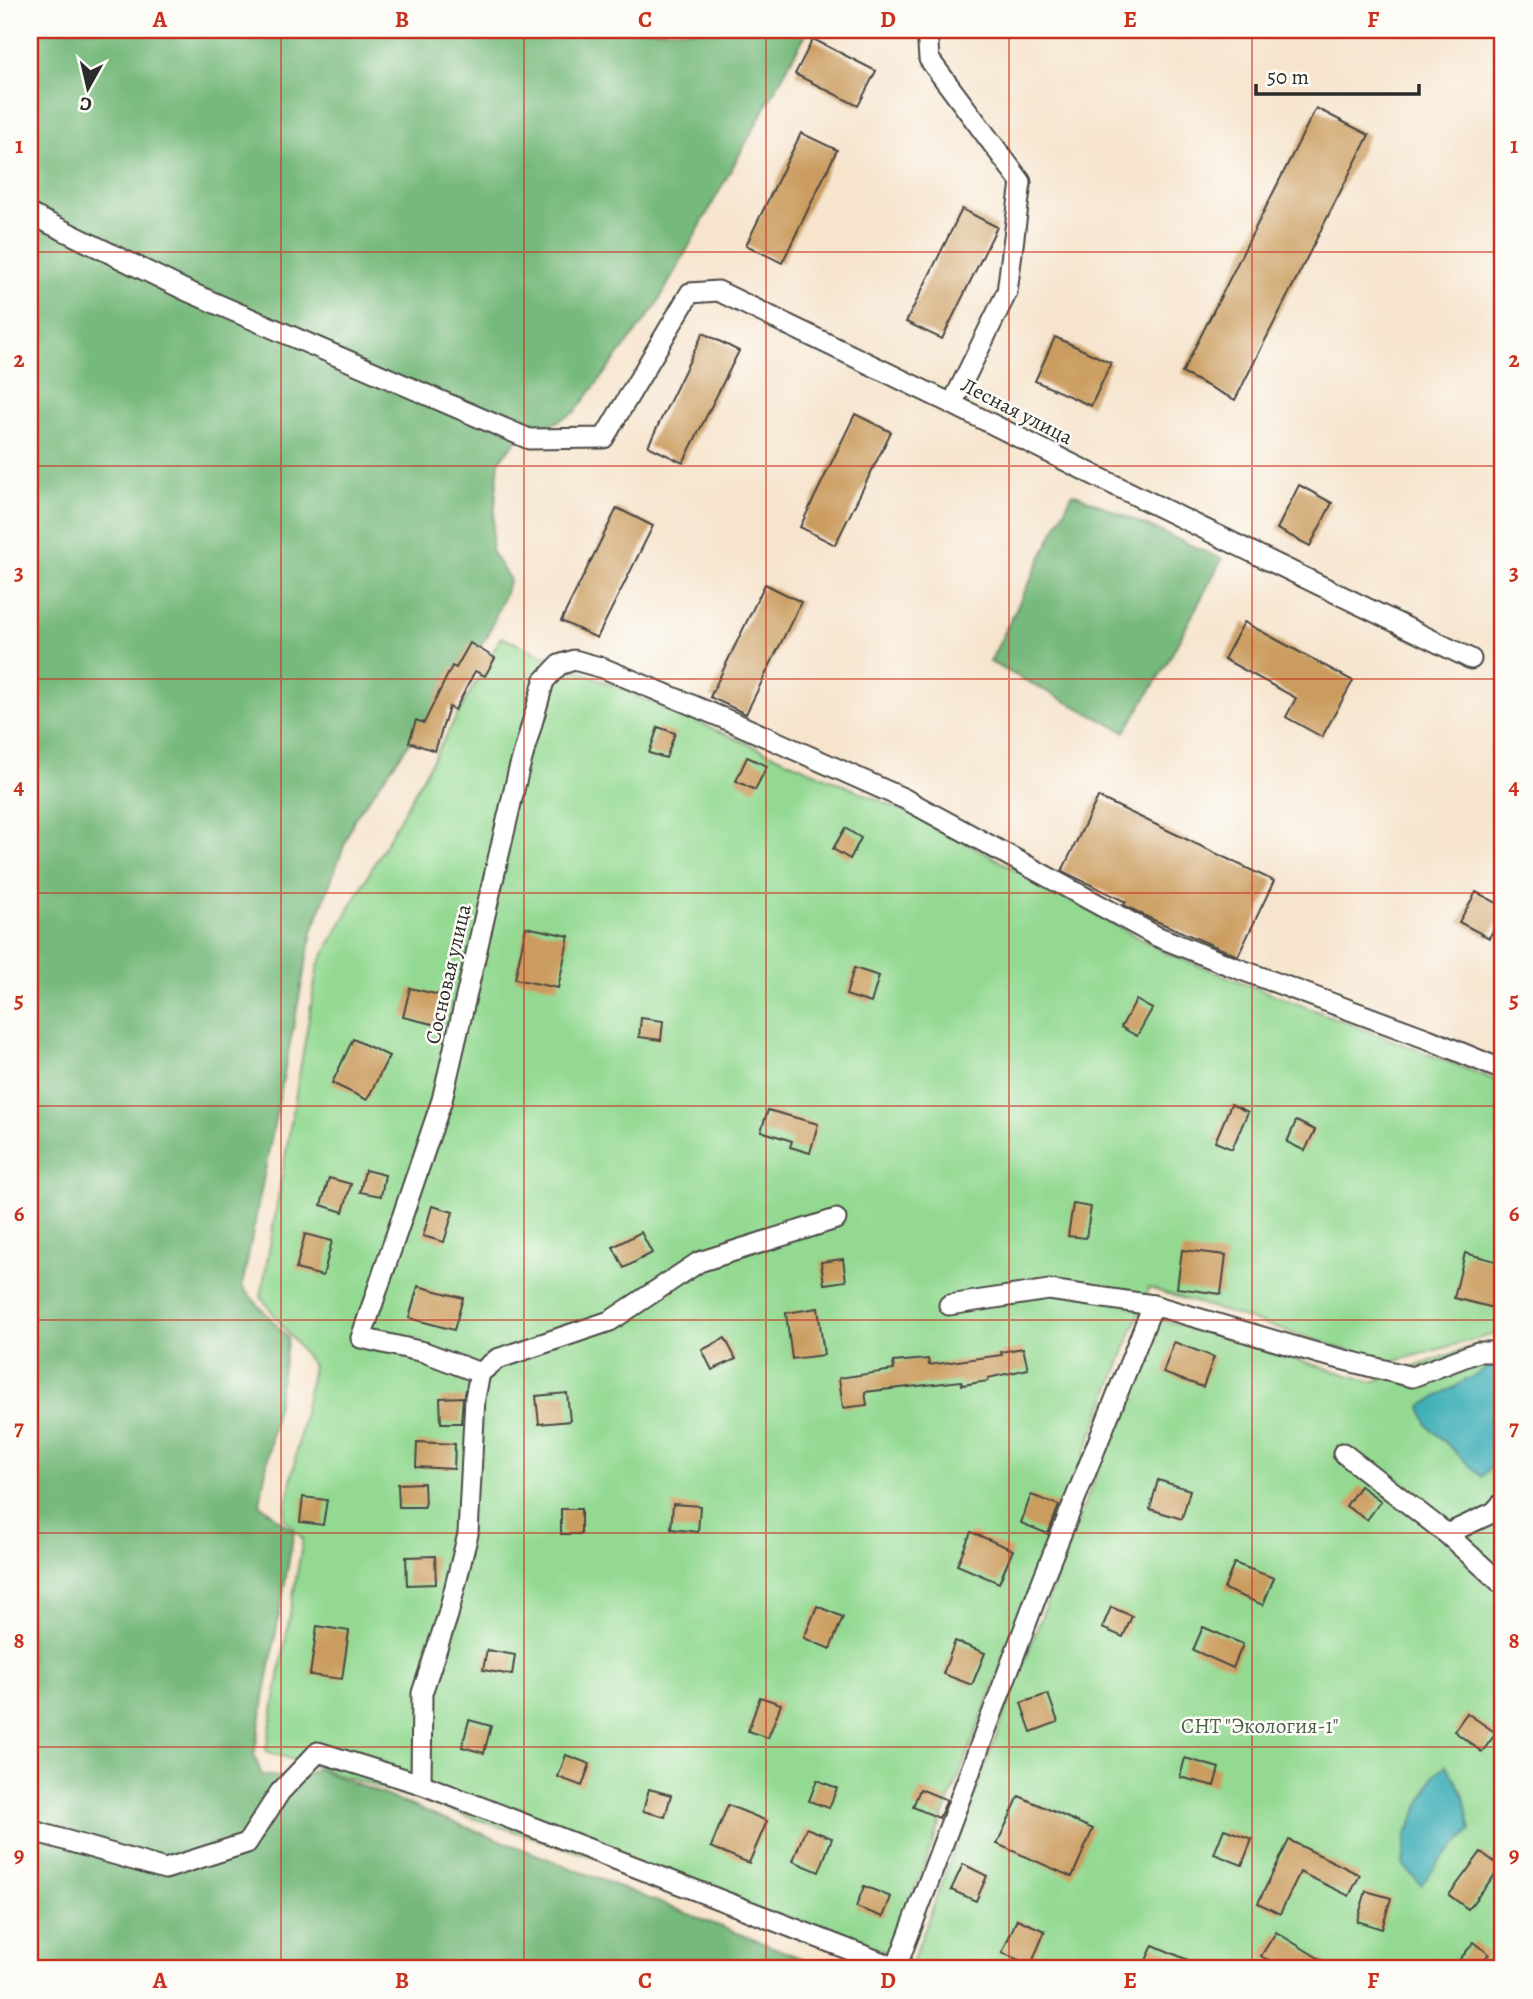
<svg xmlns="http://www.w3.org/2000/svg" width="1533" height="1999" viewBox="0 0 1533 1999" font-family="Alegreya,serif">
<style>
.green{fill:#93d992;stroke:#5f825e;stroke-width:2}
.forest{fill:#76b97c;stroke:#507254;stroke-width:2}
.water{fill:#3eafb7;stroke:#346d71;stroke-width:2}
.building{fill:#cb9c5e}
.lines{fill:none;stroke-linecap:round;stroke-linejoin:round}
.minor-casing{stroke:#494743;stroke-width:23}
.minor{stroke:#fff;stroke-width:19}
.grid{fill:none;stroke:#c8321e;stroke-width:2;stroke-opacity:0.55}
.labels{text-anchor:middle;dominant-baseline:central;stroke-width:5;stroke-linejoin:round;paint-order:stroke}
.street-label{font-size:21px;fill:#2b2b2b;stroke:#fdfcf7}
.park-label{font-size:21px;fill:#4a5f4a;stroke:#fdfcf7}
.neatline{fill:none;stroke:#c8321e;stroke-width:2.5}
.grid-label{font-size:23px;text-anchor:middle;font-weight:bold;fill:#c8321e}
</style>
<rect width="100%" height="100%" fill="#fdfcf7"/>
<filter id="ink" filterUnits="userSpaceOnUse"><feTurbulence type="fractalNoise" baseFrequency=".0143" numOctaves="2"/><feDisplacementMap in="SourceGraphic" scale="14" xChannelSelector="R" yChannelSelector="G"/><feConvolveMatrix kernelMatrix="1 2 1 2 8 2 1 2 1" color-interpolation-filters="sRGB"/></filter>
<filter id="wash" filterUnits="userSpaceOnUse"><feTurbulence type="fractalNoise" baseFrequency=".00686" numOctaves="4" result="noise"/><feDisplacementMap in="SourceGraphic" scale="28" xChannelSelector="R" yChannelSelector="G"/><feGaussianBlur stdDeviation="1.57" result="paint"/><feColorMatrix in="noise" values="0 0 0 0 0 0 0 0 0 0 0 0 0 0 0 0 0 1.4 0 .05"/><feComposite in="paint" operator="in"/></filter>
<g filter="url(#wash)">
<rect width="100%" height="100%" fill="#f6e4cd"/>
<g class="green">
<polygon points="501,637 927,821 1166,953 1503,1083 1503,1335 1491,1335 1388,1363 1149,1288 890,1953 266,1751 303,1539 284,1518 313,1366 261,1297 318,965"/>
<polygon points="1156,1318 1372,1382 1474,1346 1503,1347 1503,1969 926,1969 912,1963 1010,1699"/>
</g>
<g class="forest">
<polygon points="30,30 808,30 656,306 575,412 554,423 527,428 499,461 491,551 510,580 488,635 354,819 312,932 242,1287 288,1338 260,1504 294,1532 254,1755 262,1775 296,1779 318,1769 829,1969 30,1969"/>
<polygon points="1073,493 1222,559 1166,665 1125,732 990,662"/>
</g>
<g class="water">
<polygon points="1498,1362 1503,1366 1503,1451 1482,1477 1427,1425 1421,1406"/>
<polygon points="1446,1765 1463,1793 1471,1830 1440,1861 1421,1885 1403,1865 1406,1836 1433,1776"/>
</g>
<g id="blocks">
<g class="building">
<polygon points="813,39 876,71 858,106 795,74"/>
<polygon points="1316,108 1369,135 1235,400 1182,373"/>
<polygon points="801,133 837,150 782,263 746,245"/>
<polygon points="962,209 997,227 942,339 906,322"/>
<polygon points="703,333 739,351 683,463 648,446"/>
<polygon points="1055,337 1111,363 1091,406 1035,381"/>
<polygon points="855,414 891,432 835,545 800,527"/>
<polygon points="1299,485 1332,503 1310,546 1277,529"/>
<polygon points="617,508 653,526 597,638 561,621"/>
<polygon points="765,584 801,602 746,714 710,697"/>
<polygon points="1244,622 1353,681 1322,737 1286,717 1296,698 1224,659"/>
<polygon points="470,643 495,658 485,676 475,671 455,710 449,707 435,751 409,742 416,720 424,723 452,666 456,668"/>
<polygon points="658,727 675,733 666,758 649,753"/>
<polygon points="747,757 767,766 755,790 736,781"/>
<polygon points="1098,797 1274,881 1238,956 1149,918 1124,905 1126,902 1062,871"/>
<polygon points="845,828 861,838 850,859 833,849"/>
<polygon points="1476,892 1503,906 1503,913 1489,938 1459,922"/>
<polygon points="526,927 569,936 558,988 515,979"/>
<polygon points="854,968 879,976 871,1003 846,995"/>
<polygon points="410,988 444,996 437,1025 403,1017"/>
<polygon points="1136,1000 1152,1009 1137,1036 1121,1027"/>
<polygon points="641,1018 663,1021 661,1040 639,1037"/>
<polygon points="353,1039 389,1056 367,1100 332,1083"/>
<polygon points="1231,1104 1248,1112 1232,1149 1215,1142"/>
<polygon points="768,1110 818,1124 810,1153 790,1147 792,1141 761,1131"/>
<polygon points="1296,1121 1315,1130 1305,1151 1287,1142"/>
<polygon points="365,1170 385,1175 381,1196 360,1192"/>
<polygon points="329,1178 351,1184 343,1212 321,1205"/>
<polygon points="1073,1204 1091,1207 1086,1238 1068,1236"/>
<polygon points="432,1206 453,1212 444,1242 423,1236"/>
<polygon points="641,1232 652,1253 624,1268 613,1247"/>
<polygon points="305,1234 332,1241 323,1276 296,1269"/>
<polygon points="1182,1250 1226,1255 1221,1294 1177,1288"/>
<polygon points="1465,1253 1503,1263 1503,1289 1498,1309 1454,1298"/>
<polygon points="843,1259 846,1281 824,1284 821,1262"/>
<polygon points="418,1286 463,1298 454,1330 409,1318"/>
<polygon points="818,1308 824,1355 792,1359 786,1313"/>
<polygon points="725,1338 736,1359 712,1370 702,1350"/>
<polygon points="1174,1342 1214,1357 1203,1387 1163,1373"/>
<polygon points="1023,1348 1028,1369 988,1378 988,1381 962,1385 961,1381 865,1392 867,1405 843,1408 839,1378 894,1370 893,1362 928,1359 929,1365 1002,1355 1001,1352"/>
<polygon points="567,1393 570,1421 539,1424 536,1396"/>
<polygon points="463,1397 461,1423 441,1423 440,1398"/>
<polygon points="417,1442 455,1444 454,1469 416,1467"/>
<polygon points="1158,1480 1190,1490 1182,1519 1150,1509"/>
<polygon points="424,1483 425,1507 399,1507 398,1484"/>
<polygon points="1360,1486 1381,1501 1367,1520 1346,1506"/>
<polygon points="1031,1495 1059,1505 1048,1534 1021,1523"/>
<polygon points="303,1497 327,1500 323,1525 300,1522"/>
<polygon points="673,1504 700,1506 698,1532 671,1529"/>
<rect x="561" y="1509" width="20" height="25"/>
<polygon points="971,1532 1013,1550 999,1583 957,1565"/>
<polygon points="435,1556 436,1584 407,1585 406,1557"/>
<polygon points="1234,1563 1274,1578 1263,1605 1224,1589"/>
<polygon points="817,1606 843,1617 830,1649 804,1638"/>
<polygon points="1111,1607 1132,1616 1123,1637 1102,1628"/>
<polygon points="317,1626 349,1631 342,1679 310,1675"/>
<polygon points="1203,1627 1243,1644 1233,1668 1193,1650"/>
<polygon points="955,1641 985,1653 972,1685 943,1674"/>
<polygon points="487,1650 515,1655 512,1675 483,1670"/>
<polygon points="1048,1694 1058,1722 1031,1732 1021,1703"/>
<polygon points="760,1697 781,1704 768,1738 748,1731"/>
<polygon points="1467,1713 1496,1733 1482,1752 1454,1731"/>
<polygon points="469,1720 491,1726 484,1753 462,1747"/>
<polygon points="566,1755 590,1764 582,1786 558,1777"/>
<polygon points="1185,1758 1219,1768 1214,1786 1180,1777"/>
<polygon points="817,1780 837,1788 829,1808 809,1801"/>
<polygon points="649,1789 671,1795 665,1817 643,1811"/>
<polygon points="920,1789 947,1800 939,1818 913,1807"/>
<polygon points="1019,1796 1093,1829 1072,1877 997,1844"/>
<polygon points="728,1805 767,1821 749,1863 711,1847"/>
<polygon points="806,1828 832,1838 819,1872 793,1861"/>
<polygon points="1224,1829 1252,1839 1242,1865 1214,1854"/>
<polygon points="1289,1840 1360,1875 1349,1896 1300,1872 1280,1914 1258,1903"/>
<polygon points="1481,1852 1501,1867 1468,1909 1449,1895"/>
<polygon points="963,1864 987,1876 976,1901 951,1890"/>
<polygon points="864,1886 891,1897 883,1917 856,1907"/>
<polygon points="1366,1891 1391,1898 1382,1929 1357,1921"/>
<polygon points="1017,1919 1045,1931 1031,1965 1002,1953"/>
<polygon points="1276,1932 1336,1969 1282,1969 1261,1956"/>
<polygon points="1474,1942 1489,1954 1477,1969 1452,1969"/>
<polygon points="1153,1945 1209,1969 1142,1969"/>
</g>
</g>
</g>
<g filter="url(#ink)">
<use href="#blocks" fill-opacity="0" stroke="#494743" stroke-width="2"/>
<g class="lines">
<defs>
<g id="minor">
<polyline points="927,30 929,59 1021,182 1007,292 952,404"/>
<polyline points="30,214 187,291 529,439 604,438 690,293 718,291 952,404 1102,479 1471,659"/>
<polyline points="949,1305 1049,1290 1153,1305"/>
<polyline points="480,1373 497,1359 610,1321 699,1262 836,1219"/>
<polyline points="1343,1453 1447,1534"/>
<polyline points="1503,1502 1494,1512 1447,1534 1503,1585"/>
<polyline points="421,1784 422,1693 448,1615 468,1534 475,1398 480,1373 424,1352 361,1338 442,1100 518,773 544,681 559,665 574,660 603,668 735,723 905,799 1156,936 1231,966 1428,1039 1503,1070"/>
<polyline points="30,1830 165,1869 247,1843 280,1792 318,1752 421,1784 899,1969"/>
<polyline points="896,1968 1043,1579 1153,1305 1317,1353 1412,1377 1478,1352 1503,1352"/>
</g>
</defs>
<use href="#minor" class="minor-casing"/>
<use href="#minor" class="minor"/>
</g>
</g>
<path class="grid" d="M281,30V1969M524,30V1969M766,30V1969M1009,30V1969M1252,30V1969M30,252H1503M30,466H1503M30,679H1503M30,893H1503M30,1106H1503M30,1320H1503M30,1533H1503M30,1747H1503"/>
<g class="labels">
<g class="street-label">
<text transform="translate(1017 411) rotate(27)">Лесная улица</text>
<text transform="translate(448 974) rotate(-77)">Сосновая улица</text>
</g>
<g class="park-label">
<text x="1260" y="1726">СНТ "Экология-1"</text>
</g>
</g>
<rect width="1533" height="1999" fill="none" stroke="#fdfcf7" stroke-width="77"/>
<g transform="translate(88 88) rotate(188)" stroke="#fdfcf7" stroke-width="5" paint-order="stroke">
<path d="M0-5L12 26L0 18L-12 26Z" fill="#2b2b2b"/>
<text y="-10" font-size="19" font-weight="bold" text-anchor="middle" fill="#2b2b2b">С</text>
</g>
<path d="M1256 84v10h163v-10" fill="none" stroke="#2b2b2b" stroke-width="3.5"/>
<text x="1267" y="84" font-size="21" fill="#2b2b2b" stroke="#fdfcf7" stroke-width="5" paint-order="stroke">50 m</text>
<rect x="38" y="38" width="1456" height="1922" class="neatline"/>
<g class="grid-label">
<text x="160" y="27">A</text>
<text x="402" y="27">B</text>
<text x="645" y="27">C</text>
<text x="888" y="27">D</text>
<text x="1130" y="27">E</text>
<text x="1373" y="27">F</text>
<text x="19" y="153">1</text>
<text x="1514" y="153">1</text>
<text x="19" y="367">2</text>
<text x="1514" y="367">2</text>
<text x="19" y="580">3</text>
<text x="1514" y="580">3</text>
<text x="19" y="794">4</text>
<text x="1514" y="794">4</text>
<text x="19" y="1007">5</text>
<text x="1514" y="1007">5</text>
<text x="19" y="1221">6</text>
<text x="1514" y="1221">6</text>
<text x="19" y="1435">7</text>
<text x="1514" y="1435">7</text>
<text x="19" y="1648">8</text>
<text x="1514" y="1648">8</text>
<text x="19" y="1862">9</text>
<text x="1514" y="1862">9</text>
<text x="160" y="1988">A</text>
<text x="402" y="1988">B</text>
<text x="645" y="1988">C</text>
<text x="888" y="1988">D</text>
<text x="1130" y="1988">E</text>
<text x="1373" y="1988">F</text>
</g>
</svg>
